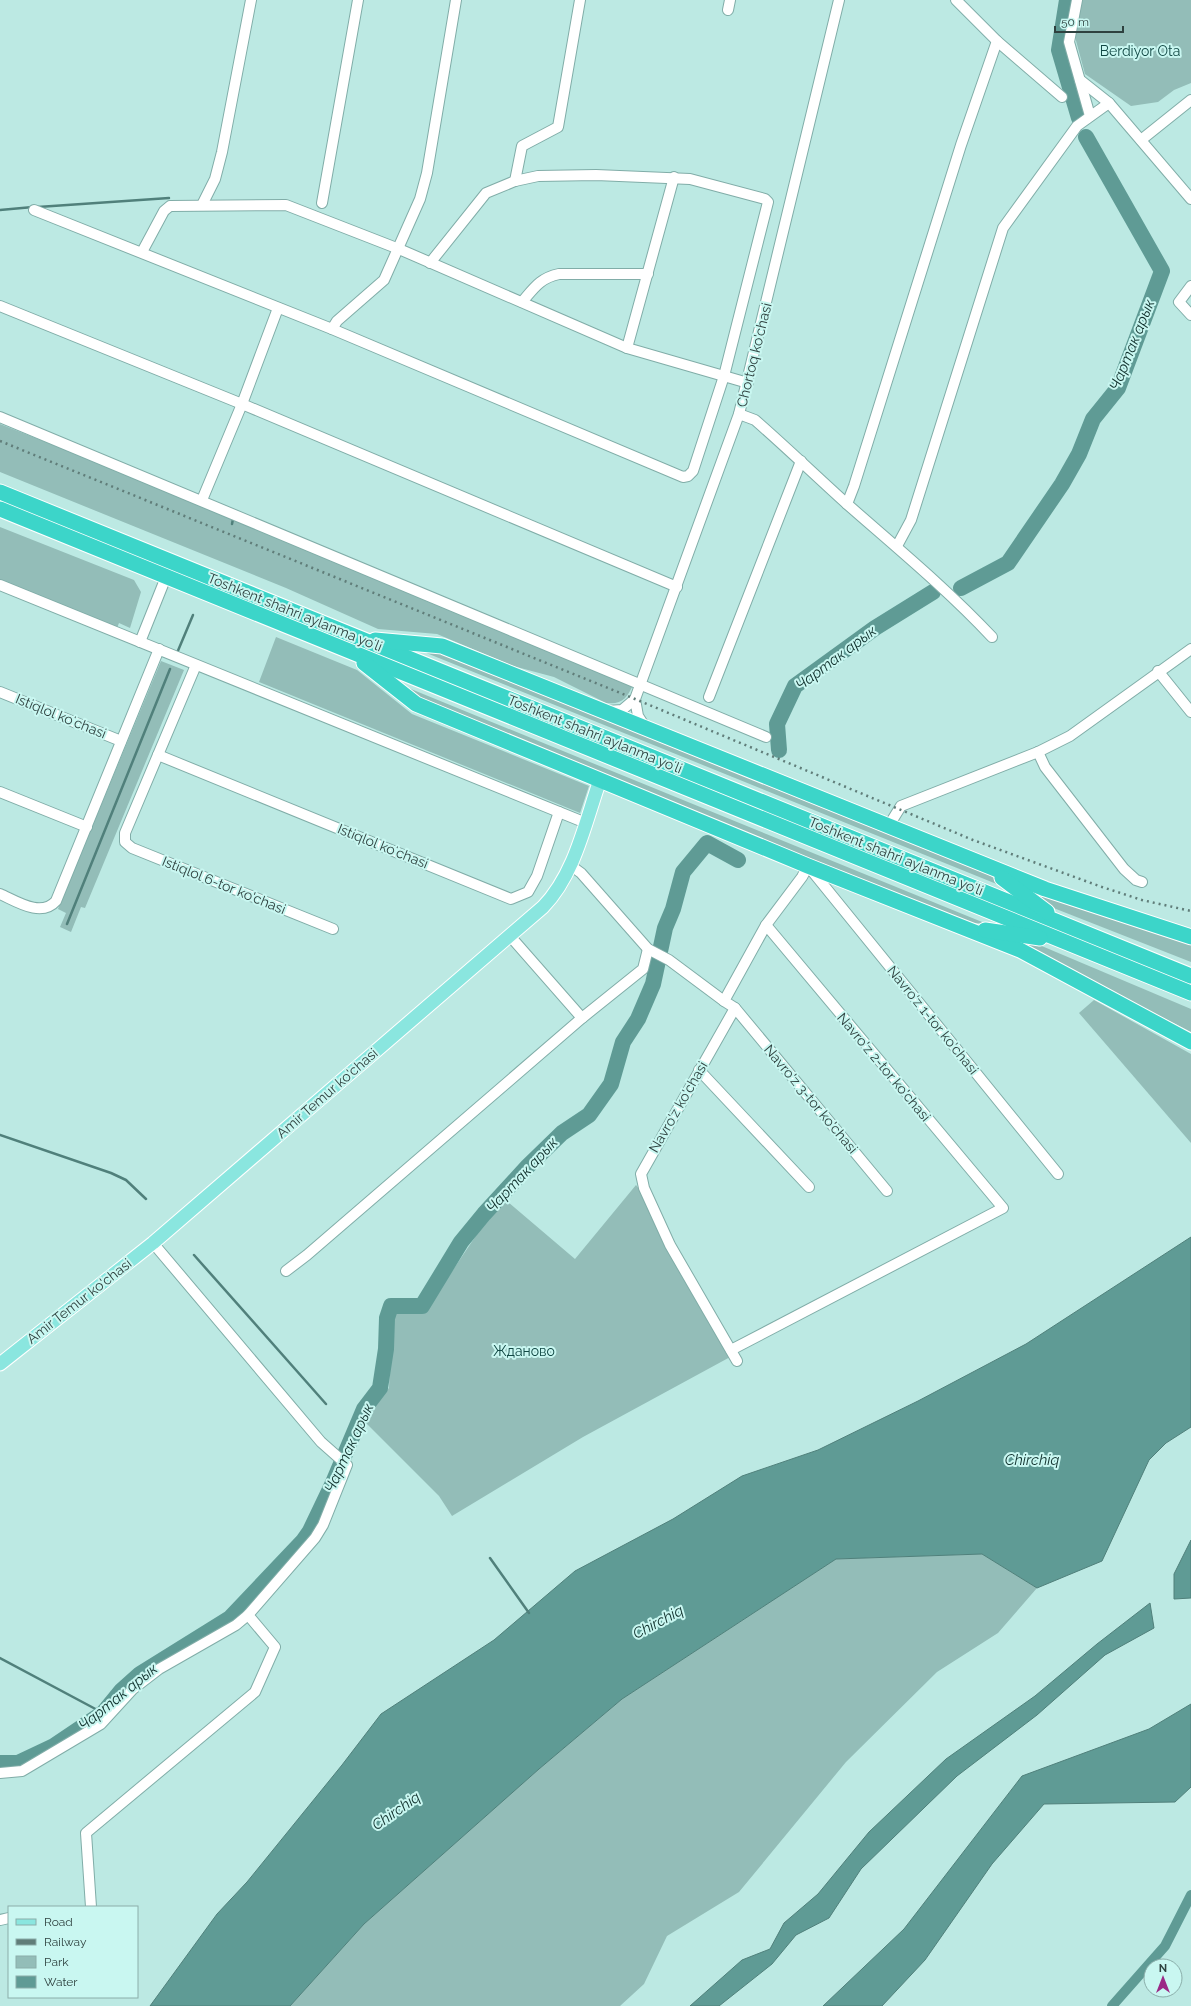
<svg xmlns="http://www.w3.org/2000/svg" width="1191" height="2006" viewBox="0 0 1191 2006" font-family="Raleway,sans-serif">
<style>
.green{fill:#93bdb8}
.water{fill:#5f9b95;stroke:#50807b}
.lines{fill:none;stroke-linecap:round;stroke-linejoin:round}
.stream{stroke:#50807b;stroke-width:2.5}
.canal{stroke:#5f9b95;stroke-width:10}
.river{stroke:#5f9b95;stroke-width:16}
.minor-casing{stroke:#81ada8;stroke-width:12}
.major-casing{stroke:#fff;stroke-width:15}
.highway-casing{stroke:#fff;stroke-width:17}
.minor{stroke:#fff;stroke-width:10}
.major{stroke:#8ae6df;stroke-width:13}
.highway{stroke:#3cd5c9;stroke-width:15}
.rail{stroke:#607d79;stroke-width:2.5;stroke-dasharray:2 4;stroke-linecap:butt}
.labels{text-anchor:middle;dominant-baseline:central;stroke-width:4;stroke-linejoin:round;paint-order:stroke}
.park-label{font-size:14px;fill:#114844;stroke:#c9f7f1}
.street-label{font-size:14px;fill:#2e413f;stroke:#c9f7f1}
.water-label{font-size:15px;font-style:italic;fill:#11312d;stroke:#c9f7f1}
</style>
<rect width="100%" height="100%" fill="#bce9e3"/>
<g class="green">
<polygon points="1082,0 1191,0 1191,83 1174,90 1158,102 1131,106 1085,74 1075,37"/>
<path d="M0,424L200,503L633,685C627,698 622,705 606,703L554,677L513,666L437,634L378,629L286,588L0,472Z"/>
<polygon points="0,527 134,580 141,592 130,628 119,623 117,628 0,581"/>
<polygon points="276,637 357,670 412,714 589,786 580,813 259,682"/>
<polygon points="419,650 442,651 974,867 991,876 1004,887"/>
<polygon points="161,661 184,670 85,908 81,907 71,932 60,927 66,913 58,909"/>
<polygon points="406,687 987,924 963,922 418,698"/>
<polygon points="1031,890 1191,943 1191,962 1051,907"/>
<polygon points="1010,940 1037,944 1191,1009 1191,1032"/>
<polygon points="1094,1000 1191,1054 1191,1143 1079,1013"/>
<polygon points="636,1185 642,1193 732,1356 583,1437 452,1516 439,1496 365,1422 373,1405 389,1388 392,1315 397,1310 426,1310 502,1197 575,1259"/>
<polygon points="982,1554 1037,1588 998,1633 937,1672 846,1762 739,1892 667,1936 644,1984 620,2006 290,2006 364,1924 539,1769 622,1699 836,1559"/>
</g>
<g class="water">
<polygon points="1191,1237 1191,1427 1166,1443 1149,1460 1102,1561 1037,1588 982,1554 836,1559 622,1699 539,1769 364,1924 290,2006 150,2006 217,1914 247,1882 342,1765 381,1714 494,1640 575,1571 673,1519 742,1476 818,1450 918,1401 1026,1344"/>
<polygon points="1191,1540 1191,1598 1174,1599 1174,1574"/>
<polygon points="1150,1603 1154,1628 1105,1655 1037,1715 957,1776 861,1869 829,1918 796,1935 772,1964 719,2006 690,2006 742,1960 770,1949 784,1923 818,1894 869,1832 946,1759 1035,1696 1097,1644"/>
<polygon points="1191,1704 1191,1787 1175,1802 1044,1804 992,1864 925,1960 882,2006 823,2006 904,1929 1022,1776 1149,1729"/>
</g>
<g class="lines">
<g class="stream">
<polyline points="38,207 169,198"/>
<polyline points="0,210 33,207"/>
<polyline points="232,524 233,519"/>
<polyline points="177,653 193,615"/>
<polyline points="67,924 170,669"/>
<polyline points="0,1135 111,1173 126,1180 146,1199"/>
<polyline points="194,1255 326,1404"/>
<polyline points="490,1558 529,1613"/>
<polyline points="0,1658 103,1713"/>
</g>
<polyline class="canal" points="1112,2006 1165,1946 1191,1895"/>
<g class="river">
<polyline points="1067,0 1059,50 1079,118"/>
<polyline points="961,588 1008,563 1062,484 1079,454 1093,419 1118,388 1162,271 1086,137"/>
<polyline points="779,750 777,724 795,686 875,628 933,592"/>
<polyline points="0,1763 18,1763 54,1746 103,1713 121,1691 140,1674 230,1618 303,1541 310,1531 332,1485 364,1409 380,1388 386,1349 387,1318 391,1306 422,1306 461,1242 484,1214 528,1166 562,1133 589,1115 611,1084 623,1042 638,1019 653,984 665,928 673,909 683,872 707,843 738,860"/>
</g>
<defs>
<g id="minor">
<polyline points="956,0 997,41 1062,97"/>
<polyline points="1077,0 1069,42 1090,116"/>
<polyline points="728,10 730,0"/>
<polyline points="1080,80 1109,103"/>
<polyline points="1141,140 1191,100"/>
<polyline points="515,181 522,146 558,127 580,0"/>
<polyline points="322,203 358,0"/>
<polyline points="202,205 215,179 222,152 251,0"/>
<polyline points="34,210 332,329 683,477 688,476 693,471 724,376 768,202 765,199 690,179 596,175 538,176 515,181 486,193 430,263"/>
<polyline points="142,252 164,211 170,206 286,205 399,249 627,348 748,383"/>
<polyline points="1191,286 1179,302 1191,315"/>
<path d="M522,302C534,288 540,278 559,274H648"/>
<polyline points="0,306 242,404 677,587"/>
<polyline points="332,329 337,321 384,280 420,199 427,173 456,0"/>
<polyline points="627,348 674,177"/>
<path d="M739,414L755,420C786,447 816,476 847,504C896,547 947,589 992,637"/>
<polyline points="0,417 766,737"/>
<polyline points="202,500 242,404 278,308"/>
<polyline points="847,504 854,486 961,145 997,41"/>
<polyline points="897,546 911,520 1003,228 1077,126 1109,103 1191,199"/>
<polyline points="0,585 586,823"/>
<polyline points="140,642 166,577"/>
<polyline points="196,665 125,833 125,842 132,848 333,929"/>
<polyline points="1158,671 1191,712"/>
<polyline points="0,692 121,741"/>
<polyline points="709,697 801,461"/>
<polyline points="635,699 739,414 839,0"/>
<polyline points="607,711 622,710 635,699 638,716 645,727"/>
<polyline points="1038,752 1045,767 1124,869 1136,880 1142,882"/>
<polyline points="158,755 511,899 528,892 537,876 559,812"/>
<polyline points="0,792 87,827"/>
<polyline points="888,827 901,806 1038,752 1070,736 1191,649"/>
<polyline points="570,865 581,873 648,949 669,960 724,1001"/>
<path d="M0,894C16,901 41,918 56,901L159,649"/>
<polyline points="510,936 582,1018"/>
<polyline points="735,1008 887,1191"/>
<polyline points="699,1070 809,1187"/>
<polyline points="286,1271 307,1255 582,1018 643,969 648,949"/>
<polyline points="731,1350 1003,1208 766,925"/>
<polyline points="737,1361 670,1245 644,1188 641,1174 735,1008 724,1001 766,925 802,877 808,866 1058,1174"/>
<polyline points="0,1773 22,1771 101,1724 133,1689 159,1669 236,1625 248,1615 315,1538 323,1525 347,1465 321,1442 153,1243"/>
<polyline points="91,1907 86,1833 255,1692 275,1647 248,1615"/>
<polyline points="0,1920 9,1918"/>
</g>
<path id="major" d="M0,1364L153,1243L543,907C575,874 585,823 600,780"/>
<g id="highway">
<polyline points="0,492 1191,976"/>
<polyline points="0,509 1191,993"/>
<polyline points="375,640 442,646 1045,889 1191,937"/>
<polyline points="364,663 416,704 808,866 1020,950 1191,1042"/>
<polyline points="1002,878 1047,912"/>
<polyline points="985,930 1040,938"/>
</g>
</defs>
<use href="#minor" class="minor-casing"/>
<use href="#major" class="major-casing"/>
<use href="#highway" class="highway-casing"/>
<use href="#minor" class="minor"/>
<use href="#major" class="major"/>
<use href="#highway" class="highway"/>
<polyline class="rail" points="0,441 635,699 973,840 1102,887 1142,900 1191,911"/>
</g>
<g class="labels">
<g class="park-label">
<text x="1140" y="51">Berdiyor Ota</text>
<text x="524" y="1351">Жданово</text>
</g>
<g class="street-label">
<text transform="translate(754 355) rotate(-76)">Chortoq ko'chasi</text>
<text transform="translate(295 612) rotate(22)">Toshkent shahri aylanma yoʻli</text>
<text transform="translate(61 716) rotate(22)">Istiqlol koʻchasi</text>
<text transform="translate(595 734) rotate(22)">Toshkent shahri aylanma yoʻli</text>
<text transform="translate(383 846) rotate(22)">Istiqlol koʻchasi</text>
<text transform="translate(896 856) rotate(22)">Toshkent shahri aylanma yoʻli</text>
<text transform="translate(224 885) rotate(22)">Istiqlol 6-tor ko'chasi</text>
<text transform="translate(933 1020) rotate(51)">Navro'z 1-tor ko'chasi</text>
<text transform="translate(884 1067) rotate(50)">Navro'z 2-tor ko'chasi</text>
<text transform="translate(327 1093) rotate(-41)">Amir Temur ko'chasi</text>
<text transform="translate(811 1099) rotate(50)">Navro'z 3-tor ko'chasi</text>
<text transform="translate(678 1107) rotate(-60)">Navro'z ko'chasi</text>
<text transform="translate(79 1301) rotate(-38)">Amir Temur ko'chasi</text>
</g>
<g class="water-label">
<text transform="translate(1132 345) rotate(-68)">Чартак арык</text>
<text transform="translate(836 658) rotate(-37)">Чартак арык</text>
<text transform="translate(522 1175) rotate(-47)">Чартак арык</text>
<text transform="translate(349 1448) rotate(-65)">Чартак арык</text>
<text x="1032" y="1460">Chirchiq</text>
<text transform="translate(658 1622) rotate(-28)">Chirchiq</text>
<text transform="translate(118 1697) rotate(-39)">Чартак арык</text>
<text transform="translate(396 1811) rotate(-35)">Chirchiq</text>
</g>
</g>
<rect x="8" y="1906" width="130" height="92" fill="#c9f7f1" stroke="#8baeaa"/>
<rect x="16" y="1919" width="20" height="6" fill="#8ae6df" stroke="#8baeaa"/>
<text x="44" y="1926" font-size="12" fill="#2e413f">Road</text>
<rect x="16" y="1939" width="20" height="6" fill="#607d79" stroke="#8baeaa"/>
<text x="44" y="1946" font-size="12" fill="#2e413f">Railway</text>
<rect x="16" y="1956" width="20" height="12" fill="#93bdb8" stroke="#8baeaa"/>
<text x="44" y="1966" font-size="12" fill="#2e413f">Park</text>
<rect x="16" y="1976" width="20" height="12" fill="#5f9b95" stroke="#8baeaa"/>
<text x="44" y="1986" font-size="12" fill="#2e413f">Water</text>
<g transform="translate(1163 1978)"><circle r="19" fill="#c9f7f1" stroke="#8baeaa"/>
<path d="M0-3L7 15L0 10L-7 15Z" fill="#9b2986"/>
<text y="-6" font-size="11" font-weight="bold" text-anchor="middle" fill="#2e413f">N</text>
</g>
<path d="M1055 26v6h68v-6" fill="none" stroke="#2e413f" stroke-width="2"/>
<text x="1061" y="26" font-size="12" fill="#2e413f" stroke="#c9f7f1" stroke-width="3" paint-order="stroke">50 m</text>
</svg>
